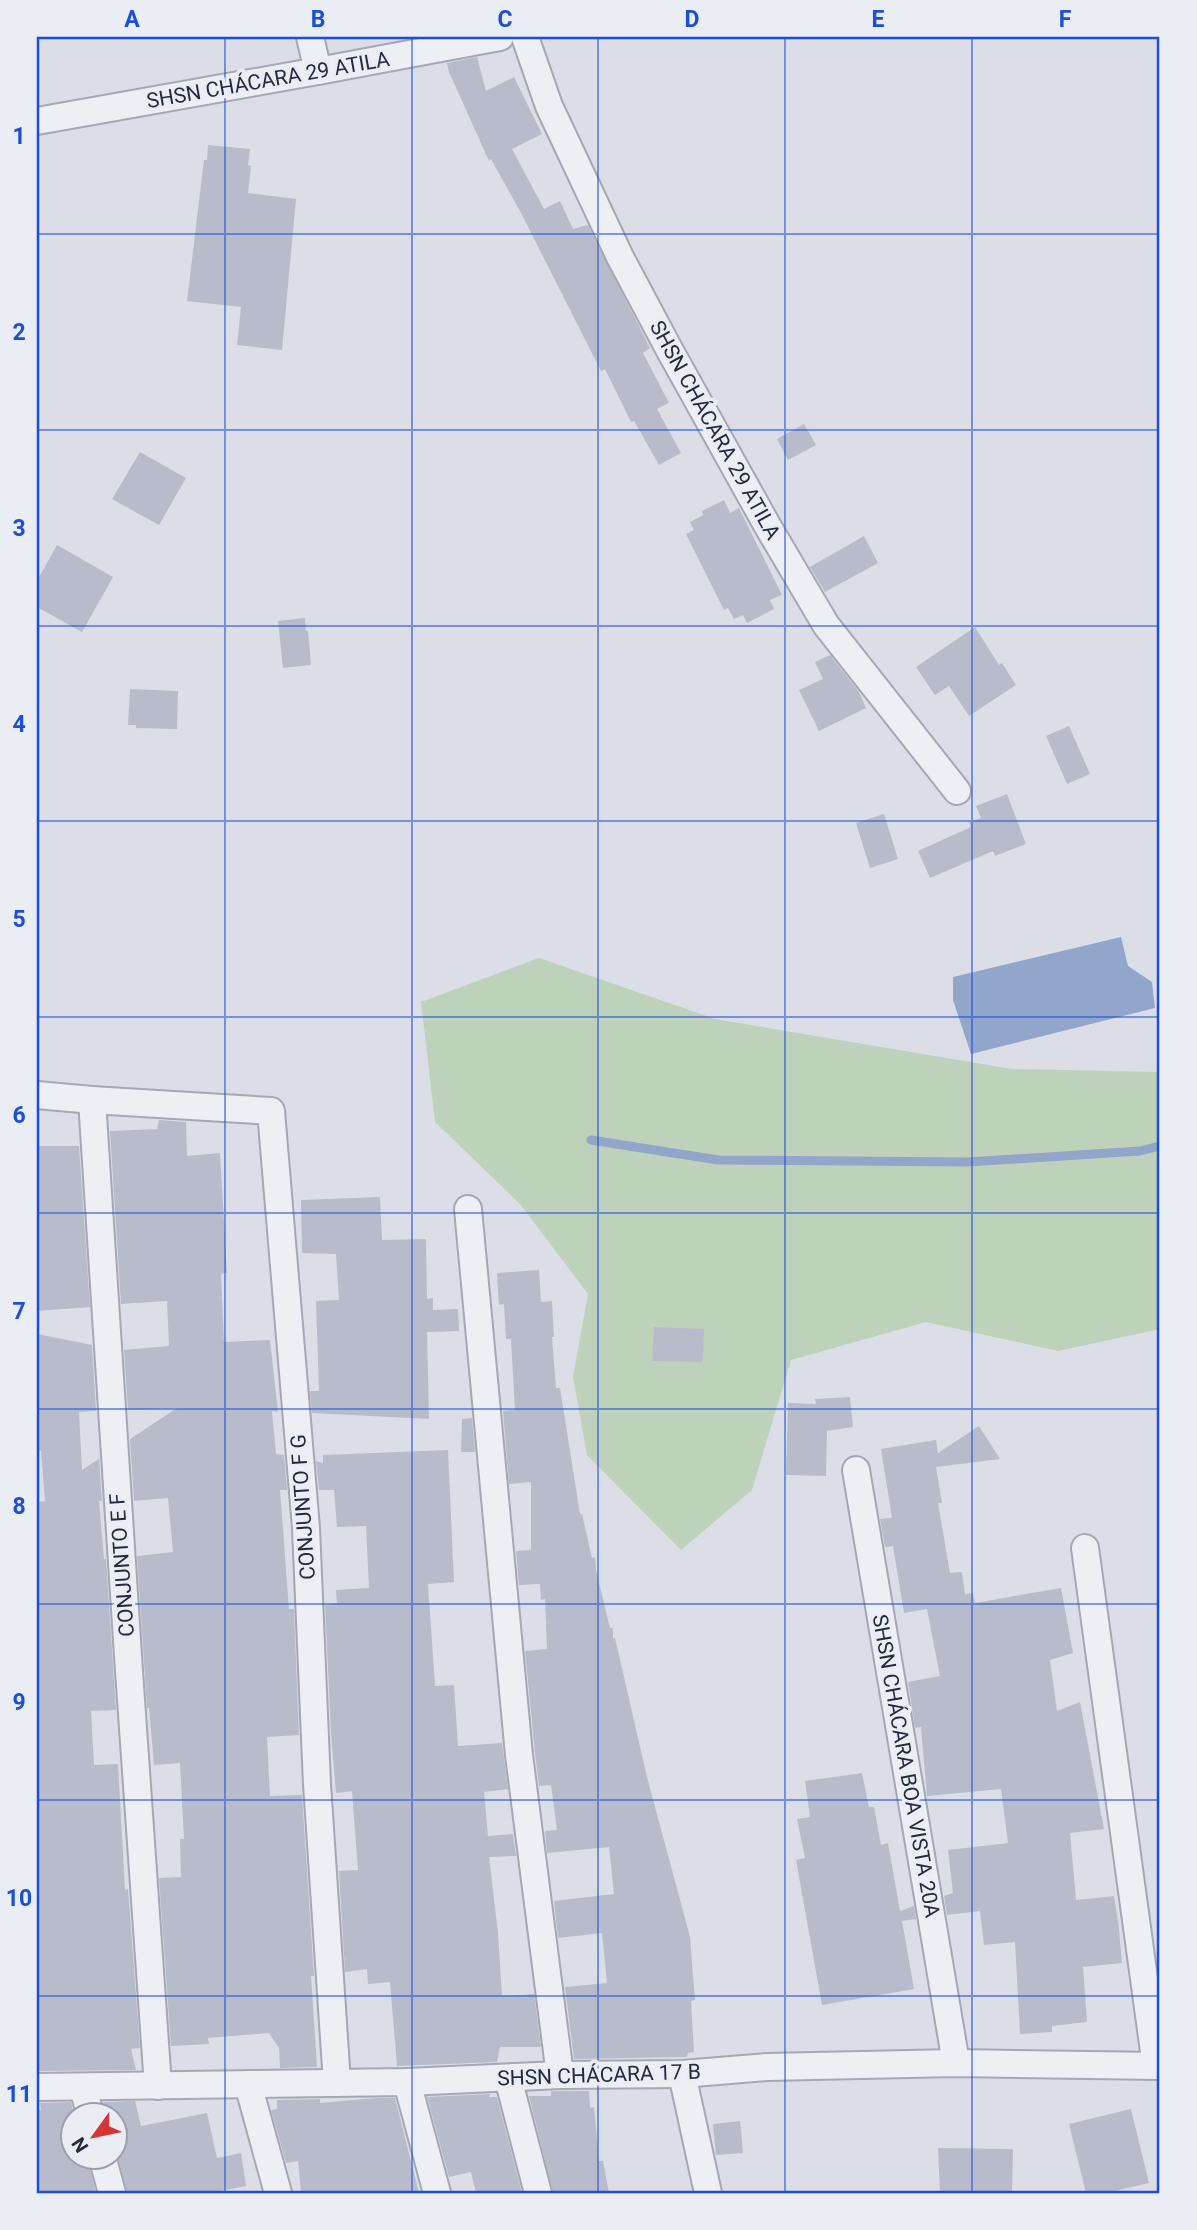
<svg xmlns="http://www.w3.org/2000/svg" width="1197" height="2230" viewBox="0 0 1197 2230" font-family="Roboto,sans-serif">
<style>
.green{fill:#bed1bb}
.water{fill:#92a5ca}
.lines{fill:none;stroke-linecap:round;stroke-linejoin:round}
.stream{stroke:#92a5ca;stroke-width:9}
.building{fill:#b8bcca}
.street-casing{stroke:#a4a8b4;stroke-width:30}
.street{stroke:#eeeff5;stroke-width:26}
.grid{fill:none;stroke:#1d4ed8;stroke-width:2;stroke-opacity:0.55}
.labels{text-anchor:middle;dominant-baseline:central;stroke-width:7;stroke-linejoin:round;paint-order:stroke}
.street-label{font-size:21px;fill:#242a3d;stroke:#eaedf4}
.neatline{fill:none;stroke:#1d4ed8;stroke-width:2.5}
.grid-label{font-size:23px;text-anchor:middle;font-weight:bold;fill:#1d4ed8}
</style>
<rect width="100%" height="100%" fill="#dbdee7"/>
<polygon class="green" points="539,958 715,1019 1012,1069 1160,1072 1160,1329 1058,1351 926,1322 791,1360 752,1490 681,1550 587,1455 573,1377 588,1294 520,1204 435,1122 421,1002"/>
<polygon class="water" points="1121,937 1128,966 1152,982 1155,1008 971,1054 953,1000 953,977"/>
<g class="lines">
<polyline class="stream" points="591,1140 718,1160 967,1162 1140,1151 1160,1146"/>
</g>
<g class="building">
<polygon points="477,57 486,91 514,77 542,134 512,149 544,209 560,201 573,229 588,225 650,348 643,353 669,403 657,409 681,453 659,465 634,421 631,422 605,369 601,371 521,213 491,159 489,161 449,72 447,63"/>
<polygon points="208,145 250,149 248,165 251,166 248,193 296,199 282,350 237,345 241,307 187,301 204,160 207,160"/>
<polygon points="804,424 816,445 788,460 777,439"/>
<polygon points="140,452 186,478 159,525 112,499"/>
<polygon points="724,500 730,513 739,508 782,595 770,600 774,609 747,623 743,615 734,619 728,608 724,610 686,534 694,530 690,522 703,515 702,511"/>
<polygon points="864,536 878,563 825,592 810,567"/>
<polygon points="57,545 113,577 82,632 37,607 37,581"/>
<polygon points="305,618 306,631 308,631 311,665 283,668 278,621"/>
<polygon points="975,627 999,665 1002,663 1016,685 969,716 949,686 935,695 916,667"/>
<polygon points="830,655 859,692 866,708 819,731 799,690 823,679 815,662"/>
<polygon points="130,689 178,691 177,729 136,728 136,725 128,725"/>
<polygon points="1069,726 1090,774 1067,784 1046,736"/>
<polygon points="1007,794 1026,844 995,856 993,851 930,878 918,851 971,827 969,822 981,818 976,806"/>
<polygon points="884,814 898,859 870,868 856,823"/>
<polygon points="159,1120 186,1122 187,1156 220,1153 227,1273 221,1274 224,1342 270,1340 278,1412 272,1411 276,1454 284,1455 287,1490 280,1490 289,1609 294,1609 299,1735 267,1737 270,1796 302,1795 314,1976 311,1976 317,2067 280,2068 279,2048 269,2033 208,2038 209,2044 171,2046 159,1878 181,1877 180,1839 184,1839 180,1763 154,1765 149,1708 147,1708 137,1556 173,1552 168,1498 134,1501 130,1439 177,1408 128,1410 124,1350 169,1346 167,1301 121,1304 110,1131 157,1129"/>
<polygon points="37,1146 79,1146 90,1307 37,1311"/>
<polygon points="380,1197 382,1240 426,1239 427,1299 433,1298 433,1310 458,1309 459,1331 427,1332 429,1419 312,1413 310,1391 319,1391 316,1301 339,1300 336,1254 302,1253 301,1200"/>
<polygon points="539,1270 541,1302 552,1301 554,1337 552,1337 556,1388 560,1388 580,1514 582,1514 592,1558 595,1557 596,1570 610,1628 613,1628 613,1638 615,1638 647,1777 690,1937 695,2000 691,2001 694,2052 688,2053 687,2057 574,2059 565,1987 607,1983 602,1933 558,1938 554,1901 614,1894 609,1847 547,1853 545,1831 557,1830 551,1785 539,1786 535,1753 525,1651 547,1649 545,1599 541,1600 540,1584 519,1585 516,1551 531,1550 531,1482 509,1484 503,1411 515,1410 511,1339 506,1339 504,1304 499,1305 497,1273"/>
<polygon points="654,1327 704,1329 703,1362 652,1361"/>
<polygon points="37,1334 92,1345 96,1411 79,1412 82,1470 99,1459 102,1501 99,1501 104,1559 106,1559 116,1710 91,1711 94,1765 118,1764 125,1890 128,1889 140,2048 131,2049 136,2070 38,2071 37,1502 45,1501 41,1451 37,1451"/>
<polygon points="850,1397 853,1427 827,1431 826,1476 786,1475 788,1403 816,1404 815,1399"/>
<polygon points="472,1418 475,1452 461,1452 462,1419"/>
<polygon points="979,1426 1000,1459 936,1467 942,1503 938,1503 950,1573 962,1572 965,1594 973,1593 975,1603 1061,1588 1073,1653 1050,1660 1057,1711 1080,1702 1104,1829 1070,1833 1076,1900 1114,1896 1119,1929 1122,1963 1083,1967 1087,2022 1052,2026 1052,2032 1020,2034 1015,1942 984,1945 980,1911 947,1915 944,1896 953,1893 948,1850 1008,1843 1001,1789 927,1796 921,1727 915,1728 908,1682 940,1676 927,1609 904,1613 893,1546 885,1547 880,1519 892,1518 881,1449 936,1440 938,1453"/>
<polygon points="448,1450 454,1582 428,1584 435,1686 454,1685 458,1746 502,1743 508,1789 484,1792 488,1836 513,1834 516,1856 489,1857 498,1933 502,1996 534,1994 541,2047 500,2047 497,2062 397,2066 390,1982 368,1984 367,1969 345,1972 339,1871 358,1870 352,1791 336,1793 331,1733 325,1605 337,1603 336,1590 369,1588 366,1526 337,1527 334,1490 319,1490 316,1461 323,1463 323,1455"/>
<polygon points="862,1773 869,1807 874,1807 881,1845 888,1843 900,1911 914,1906 916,1919 902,1921 914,1989 822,2005 796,1860 805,1858 797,1819 810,1817 805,1781"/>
<polygon points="551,2091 589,2091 590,2108 594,2107 599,2161 603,2161 609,2193 553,2193 529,2096 551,2096"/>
<polygon points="490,2094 489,2097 497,2097 522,2193 476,2193 471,2172 449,2177 427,2097"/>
<polygon points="376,2098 395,2098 419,2193 301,2193 298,2161 286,2163 271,2110 277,2109 277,2100 320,2099 320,2103"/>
<polygon points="135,2101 141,2126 207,2113 217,2158 241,2153 246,2186 210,2193 127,2193 116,2149 116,2115 105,2115 103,2102"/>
<polygon points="71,2102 74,2115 74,2157 87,2157 96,2193 37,2193 37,2110 41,2110 40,2103"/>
<polygon points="1131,2109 1149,2183 1106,2193 1086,2193 1069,2124"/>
<polygon points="740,2121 743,2153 716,2155 713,2124"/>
<polygon points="938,2148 1013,2149 1012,2193 940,2193"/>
</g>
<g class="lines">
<defs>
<g id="street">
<polyline points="310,37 318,71"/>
<polyline points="525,37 549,106 620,257 669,349 767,525 826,625 957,791"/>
<polyline points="37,121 318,71 500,37"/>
<polyline points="37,1095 92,1100 129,1671 158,2086"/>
<polyline points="92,1100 271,1111 306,1528 317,1784 337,2083"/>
<polyline points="468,1209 519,1755 560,2075"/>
<polyline points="856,1470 956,2063"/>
<polyline points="1085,1548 1156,2066"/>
<polyline points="682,2074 708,2193"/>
<polyline points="508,2078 538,2193"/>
<polyline points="407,2082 437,2193"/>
<polyline points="248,2084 278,2193"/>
<polyline points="37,2087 407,2082 560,2075 682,2074 767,2067 956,2063 1160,2066"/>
<polyline points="83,2087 90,2114"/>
<polyline points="102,2156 112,2193"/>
</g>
</defs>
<use href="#street" class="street-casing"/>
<use href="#street" class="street"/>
</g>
<path class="grid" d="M225,37V2193M412,37V2193M598,37V2193M785,37V2193M972,37V2193M37,234H1160M37,430H1160M37,626H1160M37,821H1160M37,1017H1160M37,1213H1160M37,1409H1160M37,1604H1160M37,1800H1160M37,1996H1160"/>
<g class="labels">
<g class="street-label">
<text transform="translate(268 80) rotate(-10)">SHSN CHÁCARA 29 ATILA</text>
<text transform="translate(715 430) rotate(61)">SHSN CHÁCARA 29 ATILA</text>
<text transform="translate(303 1507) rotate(-94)">CONJUNTO F G</text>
<text transform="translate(122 1565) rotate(-94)">CONJUNTO E F</text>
<text transform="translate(906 1766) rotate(80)">SHSN CHÁCARA BOA VISTA 20A</text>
<text transform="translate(599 2075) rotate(-2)">SHSN CHÁCARA 17 B</text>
</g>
</g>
<rect width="1197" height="2230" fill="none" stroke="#eaedf4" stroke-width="77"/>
<g transform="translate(94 2136) rotate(237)"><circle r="33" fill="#eaedf4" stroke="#9b9fab" stroke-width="2"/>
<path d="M0-5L12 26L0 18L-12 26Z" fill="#d73436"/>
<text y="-10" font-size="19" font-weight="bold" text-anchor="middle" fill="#242a3d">N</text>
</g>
<rect x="38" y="38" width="1120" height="2154" class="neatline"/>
<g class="grid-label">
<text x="132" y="27">A</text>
<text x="318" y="27">B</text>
<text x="505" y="27">C</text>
<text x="692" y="27">D</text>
<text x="878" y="27">E</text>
<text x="1065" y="27">F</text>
<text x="19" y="144">1</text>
<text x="19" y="340">2</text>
<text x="19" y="536">3</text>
<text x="19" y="732">4</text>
<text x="19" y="927">5</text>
<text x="19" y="1123">6</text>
<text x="19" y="1319">7</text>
<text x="19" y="1514">8</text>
<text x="19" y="1710">9</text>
<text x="19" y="1906">10</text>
<text x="19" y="2102">11</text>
</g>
</svg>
